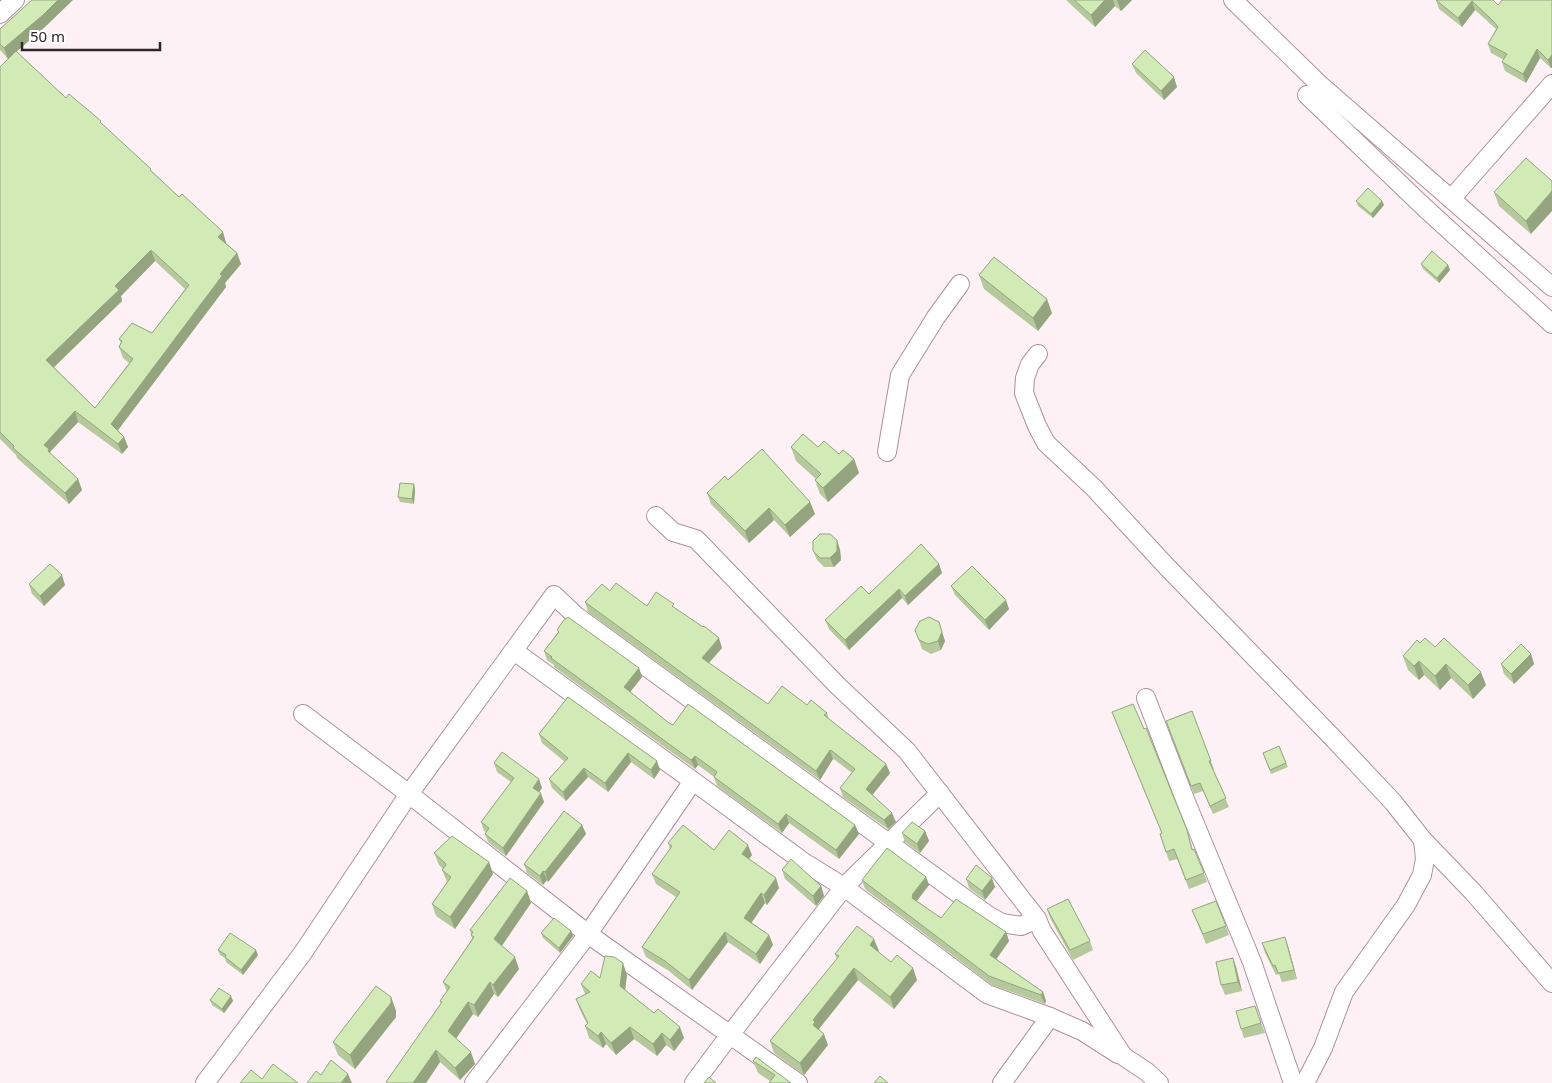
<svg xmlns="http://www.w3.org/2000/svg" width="1552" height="1083" viewBox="0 0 1552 1083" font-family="'Noto Sans',sans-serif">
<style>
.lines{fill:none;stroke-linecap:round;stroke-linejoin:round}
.minor-casing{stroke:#ac919e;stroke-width:20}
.minor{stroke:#fff;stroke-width:18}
.wall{fill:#b5c99d;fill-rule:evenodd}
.shaded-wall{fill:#93a47f}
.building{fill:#d2eab6;stroke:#93a47f;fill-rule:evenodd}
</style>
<rect width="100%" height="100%" fill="#fdf1f6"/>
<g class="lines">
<defs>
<g id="minor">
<polyline points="1233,0 1318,83 1552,287"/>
<polyline points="0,14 15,0"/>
<polyline points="1307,95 1425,208 1552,324"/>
<polyline points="1451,199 1552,84"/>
<polyline points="1038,354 1030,364 1025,378 1024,393 1037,426 1046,443 1094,488 1168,568 1331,736 1393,802 1423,840 1473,892 1552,983"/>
<polyline points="887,452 900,375 936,317 960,284"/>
<polyline points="656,516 673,532 696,539 837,685 907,751 1037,919 1042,931 1123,1056 1147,1072 1159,1083"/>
<polyline points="514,651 693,781 805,863 844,887 987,994 1050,1017 1082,1031 1118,1054"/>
<polyline points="1146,698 1186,802 1252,962 1293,1083"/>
<polyline points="303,714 409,794 588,934 798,1083"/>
<polyline points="205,1083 302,954 409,794 554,595 575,615 989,916 1002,923 1021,926 1037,919"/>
<polyline points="474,1083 588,934 693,781"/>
<polyline points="694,1083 729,1036 844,887 940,793"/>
<polyline points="1002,1083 1050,1017"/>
<polyline points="1305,1083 1323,1048 1344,992 1406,905 1422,875 1425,859 1423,840"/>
</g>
</defs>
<use href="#minor" class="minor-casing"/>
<use href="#minor" class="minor"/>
</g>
<g class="wall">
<polygon points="1066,0 1132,0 1121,11 1115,6 1095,27"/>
<polygon points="1436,0 1493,0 1498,5 1552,0 1552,68 1551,68 1540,58 1526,83 1505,71 1502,62 1504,60 1491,53 1488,44 1496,29 1475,10 1462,27 1439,9"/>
<path d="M46,26L16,52L66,98L103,125L179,197L223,232L226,243L237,253L241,264L225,283L226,287L118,430L124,437L128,447L122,454L78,422L50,452L51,454L78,479L82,490L69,504L17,458L16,455L0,439V67L13,54L8,59L0,50V29ZM155,261L185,289L152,333L119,339L121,343L119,347L123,358L129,363L95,408L54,367L122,301L121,296Z"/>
<polygon points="1132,64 1177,87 1164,100 1136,73"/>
<polygon points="1526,158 1531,234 1499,206 1494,192"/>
<polygon points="1356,201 1382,201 1384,205 1373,218 1358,206"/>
<polygon points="1421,264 1448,265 1450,270 1439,283 1423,269"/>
<polygon points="979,275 1052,313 1038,331 984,289"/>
<polygon points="791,447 818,447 854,459 859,473 828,502 820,494 815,480 816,479 796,461"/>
<polygon points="728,480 810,502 815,514 790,537 774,520 749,543 711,504 707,493"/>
<polygon points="415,489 414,504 400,502 398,497"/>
<polygon points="837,540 840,550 841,560 834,567 824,567 817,560 813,551"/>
<polygon points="939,564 942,573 908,605 902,598 849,650 829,629 825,620 869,594"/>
<polygon points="29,584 65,585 44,606 32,594"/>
<polygon points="951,586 1009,609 989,630 955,595"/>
<polygon points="610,591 647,606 675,608 722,648 709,663 768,704 807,705 827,713 829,719 886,764 890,773 872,795 896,822 888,829 843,797 840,788 852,773 835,760 833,759 820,780 588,612 585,602"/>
<polygon points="557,630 639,668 642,677 630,692 669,723 855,825 859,834 839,859 789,823 782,833 717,786 714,777 698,765 695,769 554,667 554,665 547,660 544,651 558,632"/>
<polygon points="915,630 945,641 941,650 931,654 922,649"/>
<polygon points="1420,643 1435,647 1486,685 1473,699 1451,678 1440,690 1424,675 1419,680 1408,670 1403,656"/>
<polygon points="1531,654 1534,664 1514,684 1504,674 1501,664"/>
<polygon points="568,697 660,770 654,779 631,762 608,792 588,777 566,801 552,788 549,779 565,762 542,743 539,734"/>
<polygon points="1192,711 1214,769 1213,770 1229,807 1213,814 1203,791 1194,794 1166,721"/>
<polygon points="1112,712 1190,840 1193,850 1204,873 1207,882 1189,889 1177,859 1169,861 1166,852 1162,834"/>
<polygon points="1279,746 1288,767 1271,774 1263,753"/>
<polygon points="494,763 542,788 539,792 544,802 506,856 488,842 485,834 486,832 484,831 481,822 511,782 497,772"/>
<polygon points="582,825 586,834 548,882 547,880 543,885 527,873 524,864"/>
<polygon points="925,831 929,841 920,853 905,842 902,833"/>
<polygon points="668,843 752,855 749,859 779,888 767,905 765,903 751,922 769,935 773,945 760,964 728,942 692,990 669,971 646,957 642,947 676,897 656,884 652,874 670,849"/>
<polygon points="434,853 489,862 493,874 455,929 436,916 432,904 447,882 442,870 443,869 439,865"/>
<polygon points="782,870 821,886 824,896 816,906 785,879"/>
<polygon points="926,877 929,885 917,901 941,918 1006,932 1009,941 996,959 1043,992 1046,1001 1045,1004 992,985 865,889 862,880"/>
<polygon points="966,879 995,887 985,900 969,888"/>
<polygon points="527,891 531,903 502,946 519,969 498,997 494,994 478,1017 473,1014 456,1038 475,1064 460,1080 440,1062 426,1083 387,1083 386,1082 441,1004 440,1001 447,992 443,982 472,939 470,930"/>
<polygon points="1047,909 1090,941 1093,950 1073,960 1050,918"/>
<polygon points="1192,910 1226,926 1229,935 1206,944"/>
<polygon points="541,933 573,936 560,953 543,938"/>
<polygon points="1262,943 1288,946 1297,979 1282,982 1279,974 1276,975 1265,953"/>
<polygon points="218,950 258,955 243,975 226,962 225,958 220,955"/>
<polygon points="879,951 878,952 891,962 917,980 894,1009 858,980 819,1029 828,1045 804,1075 774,1053 770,1041 837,959 835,954"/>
<polygon points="1233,958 1236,967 1242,991 1225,995 1221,985"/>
<polygon points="627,975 625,990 684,1038 674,1051 666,1045 657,1056 634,1039 616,1055 606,1044 603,1048 589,1038 585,1026 587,1024 580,1010 576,999 585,994 581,984 600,978"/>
<polygon points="391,997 396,1011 396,1017 355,1069 338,1055 333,1042"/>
<polygon points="210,1000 233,1001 224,1013 212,1005"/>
<polygon points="1255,1006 1265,1033 1244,1038 1241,1029"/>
<polygon points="753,1061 791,1083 770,1081 758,1073"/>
</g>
<g class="shaded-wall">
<polygon points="58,0 73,0 46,26 8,59 4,48"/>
<polygon points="1105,0 1113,0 1115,6 1095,27 1091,15"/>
<polygon points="1117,0 1132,0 1121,11"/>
<polygon points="1472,1 1475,10 1462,27 1458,18"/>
<polygon points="1537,49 1540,58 1526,83 1523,74"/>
<polygon points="1552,55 1552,68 1551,68 1548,60"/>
<polygon points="1174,77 1177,87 1164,100 1161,91"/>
<polygon points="1552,191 1552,211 1531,234 1526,221"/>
<polygon points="1382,201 1384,205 1373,218 1371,214"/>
<polygon points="223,232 226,243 222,247 218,237"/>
<polygon points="151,250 155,261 121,296 122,301 50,371 46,360 115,286"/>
<polygon points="237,253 241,264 225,283 226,287 115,434 111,424 220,274"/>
<polygon points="1448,265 1450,270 1439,283 1437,278"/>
<polygon points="1047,299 1052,313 1038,331 1033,318"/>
<polygon points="75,411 78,422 50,452 53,460 44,445"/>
<polygon points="124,437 128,447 122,454 118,444"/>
<polygon points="854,459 859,473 828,502 823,488"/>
<polygon points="78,479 82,490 69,504 65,493"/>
<polygon points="414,484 415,489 414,504 412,499"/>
<polygon points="810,502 815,514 790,537 785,525"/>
<polygon points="769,508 774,520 749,543 745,531"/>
<polygon points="837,540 840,550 841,560 834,567 830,558"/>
<polygon points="939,564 942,573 908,605 905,596"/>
<polygon points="62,575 65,585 44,606 40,596"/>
<polygon points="899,589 902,598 849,650 845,640"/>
<polygon points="1006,600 1009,609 989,630 985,620"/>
<polygon points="939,622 945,641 941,650 938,641"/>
<polygon points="719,638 722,648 705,667 702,658"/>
<polygon points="1531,654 1534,664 1514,684 1511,674"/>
<polygon points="1419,661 1424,675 1419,680 1414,666"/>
<polygon points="1446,664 1451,678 1440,690 1435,676"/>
<polygon points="639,668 642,677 627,696 624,687"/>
<polygon points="1481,672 1486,685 1473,699 1468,685"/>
<polygon points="830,750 833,759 820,780 816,771"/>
<polygon points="628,753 631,762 608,792 605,783"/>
<polygon points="695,756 698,765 695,769 691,760"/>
<polygon points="657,761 660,770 654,779 651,770"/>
<polygon points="886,764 890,773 870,798 866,789"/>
<polygon points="584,768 588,777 566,801 563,792"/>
<polygon points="539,779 542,788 536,796 533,788"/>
<polygon points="541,793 544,802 506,856 503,848"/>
<polygon points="892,813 896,822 888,829 884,820"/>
<polygon points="786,814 789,823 782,833 778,824"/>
<polygon points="582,825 586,834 548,882 545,872"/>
<polygon points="855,825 859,834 839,859 836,850"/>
<polygon points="925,831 929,841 920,853 917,844"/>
<polygon points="748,845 752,855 745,864 742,854"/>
<polygon points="489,862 493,874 455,929 450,917"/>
<polygon points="543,871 547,880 543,885 540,876"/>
<polygon points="926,877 929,885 915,903 912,898 912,895"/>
<polygon points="776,878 779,888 767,905 764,895"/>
<polygon points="992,878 995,887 985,900 982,891"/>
<polygon points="821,886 824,896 816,906 813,896"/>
<polygon points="527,891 531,903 498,951 494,939"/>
<polygon points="761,893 765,903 748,928 744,918"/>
<polygon points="571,931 573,936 560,953 559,948"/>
<polygon points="725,932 728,942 692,990 689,980"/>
<polygon points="1006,932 1009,941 993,964 990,955"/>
<polygon points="769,935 773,945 760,964 756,954"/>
<polygon points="1285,937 1288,946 1297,979 1294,970"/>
<polygon points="874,939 879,951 874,957 870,945"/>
<polygon points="256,950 258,955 243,975 241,970"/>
<polygon points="515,957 519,969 498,997 493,985"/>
<polygon points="1233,958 1236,967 1242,991 1238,982"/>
<polygon points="623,963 627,975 624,998 620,986"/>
<polygon points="854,968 858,980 818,1030 813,1025 813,1020"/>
<polygon points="913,968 917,980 894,1009 890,997"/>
<polygon points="490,982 494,994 478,1017 474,1005"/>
<polygon points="1043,992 1046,1001 1045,1004 1041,995"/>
<polygon points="231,996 233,1001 224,1013 222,1009"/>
<polygon points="391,997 396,1011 396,1017 355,1069 350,1055"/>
<polygon points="468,1002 473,1014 453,1043 448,1031"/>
<polygon points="630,1027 634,1039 616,1055 611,1043"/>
<polygon points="680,1027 684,1038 674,1051 670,1040"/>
<polygon points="601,1032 606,1044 603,1048 598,1036"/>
<polygon points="662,1033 666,1045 657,1056 653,1044"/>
<polygon points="824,1034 828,1045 804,1075 800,1063"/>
<polygon points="436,1050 440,1062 426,1083 413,1083"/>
<polygon points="471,1052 475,1064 460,1080 455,1068"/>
<polygon points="348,1074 352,1083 341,1083"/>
</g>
<g class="building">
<polygon points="32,0 58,0 43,15 4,48 0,44 0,29"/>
<polygon points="1074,0 1105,0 1091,15"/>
<polygon points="1436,0 1493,0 1498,5 1502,0 1552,0 1552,55 1548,60 1537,49 1523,74 1502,62 1507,54 1488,44 1498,27 1493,21 1472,1 1458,18"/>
<polygon points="1145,50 1174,77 1161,91 1132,64"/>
<path d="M16,51L66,98L69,94L101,121L100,122L151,169L150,170L179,197L182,194L223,232L218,237L237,253L220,274L222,276L111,424L124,437L118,444L75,411L44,445L49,449L48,451L78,479L65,493L13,448L14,446L0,432V67ZM151,250L189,285L152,333L132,323L119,339L122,341L119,347L133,359L95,408L46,360L119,290L115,286Z"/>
<polygon points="1526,158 1552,181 1552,191 1526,221 1494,192"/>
<polygon points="1368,188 1382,201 1371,214 1356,201"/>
<polygon points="1432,251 1448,265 1437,278 1421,264"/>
<polygon points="994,257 1047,299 1033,318 979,275"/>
<polygon points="803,434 818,447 824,441 839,454 843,450 854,459 823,488 815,480 821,474 791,447"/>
<polygon points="762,449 810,502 785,525 769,508 745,531 707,493 725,476 728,480"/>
<polygon points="400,483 414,484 412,499 398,497"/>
<polygon points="820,534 830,534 837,540 837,551 830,558 820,558 813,551 813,541"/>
<polygon points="921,544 939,564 905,596 899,589 845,640 825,620 861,586 869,594"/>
<polygon points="50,564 62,575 40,596 29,584"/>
<polygon points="972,566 1006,600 985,620 951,586"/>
<polygon points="616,583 647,606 656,592 674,604 672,606 703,627 704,626 719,638 702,658 768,704 782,686 807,705 811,700 827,713 824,715 886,764 866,789 892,813 884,820 840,788 855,769 832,751 830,750 816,771 585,602 602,584 610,591"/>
<polygon points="568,617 639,668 624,687 669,723 673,725 688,704 855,825 836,850 786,814 778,824 714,777 717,772 695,756 691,760 551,658 552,657 544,651 559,632 557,630 563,621"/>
<polygon points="929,617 939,622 942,632 938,641 928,644 919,640 915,630 920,621"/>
<polygon points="1425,638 1435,647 1444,638 1481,672 1468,685 1446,664 1435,676 1419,661 1414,666 1403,656 1417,640 1420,643"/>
<polygon points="1521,644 1531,654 1511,674 1501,664"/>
<polygon points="568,697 657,761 651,770 628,753 605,783 584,768 563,792 549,779 568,758 539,734"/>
<polygon points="1133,704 1144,729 1146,728 1187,830 1192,850 1194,849 1204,873 1186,880 1174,849 1166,852 1160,834 1162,833 1112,712"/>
<polygon points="1192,711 1211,761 1209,761 1226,798 1210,806 1200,783 1191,786 1166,721"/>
<polygon points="1279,746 1286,763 1270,770 1263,753"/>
<polygon points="502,752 539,779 533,788 541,793 503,848 485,834 489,828 481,822 514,778 494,763"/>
<polygon points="564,811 582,825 545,872 543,871 540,876 524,864"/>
<polygon points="912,822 925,831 917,844 902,833"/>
<polygon points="683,825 714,850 729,830 748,845 742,854 776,878 764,895 761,893 744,918 769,935 756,954 725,932 689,980 665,961 642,947 680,892 652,874 672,846 668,843"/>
<polygon points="452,836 489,862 450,917 432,904 451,877 442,870 446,865 445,863 434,853"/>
<polygon points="887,848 926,877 912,895 913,896 912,898 941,918 956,899 1006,932 990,955 1043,992 1041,995 989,976 862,880"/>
<polygon points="791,859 821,886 813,896 782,870"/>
<polygon points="976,865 992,878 982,891 966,879"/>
<polygon points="510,878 527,891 494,939 515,957 493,985 490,982 474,1005 468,1002 448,1031 471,1052 455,1068 436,1050 413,1083 388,1083 386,1082 442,1002 440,1001 450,987 443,982 474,937 471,935 473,932 470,930"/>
<polygon points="1068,899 1090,941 1070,950 1047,909"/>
<polygon points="1216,901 1226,926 1203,934 1192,910"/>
<polygon points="554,918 571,931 559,948 541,933"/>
<polygon points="857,926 874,939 870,945 891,962 897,955 913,968 890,997 854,968 813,1020 815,1022 813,1025 824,1034 800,1063 770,1041 839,956 835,954"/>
<polygon points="230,933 256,950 241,970 225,957 226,955 218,950"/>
<polygon points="1285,937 1294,970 1278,973 1275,965 1273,966 1262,943"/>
<polygon points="605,956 614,957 623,963 620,986 654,1013 658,1009 680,1027 670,1040 662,1033 653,1044 630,1027 611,1043 601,1032 598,1036 585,1026 588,1023 576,999 590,992 581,984 591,971 600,978"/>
<polygon points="1233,958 1238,982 1221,985 1216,962"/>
<polygon points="376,986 391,997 391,1003 350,1055 333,1042"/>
<polygon points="219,988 231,996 222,1009 210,1000"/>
<polygon points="1255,1006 1261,1023 1241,1029 1236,1011"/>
<polygon points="756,1057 791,1083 769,1083 775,1075 753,1061"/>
<polygon points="331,1060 348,1074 341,1083 307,1083 316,1071 321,1075"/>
<polygon points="273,1064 298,1083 240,1083 251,1070 262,1079"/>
<polygon points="880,1076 888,1083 874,1083"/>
<polygon points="709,1077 716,1083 704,1083"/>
</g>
<path d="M22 42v8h138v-8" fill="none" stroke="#30252a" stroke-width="2.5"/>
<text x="30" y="42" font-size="15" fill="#30252a" stroke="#ffffff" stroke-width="4" paint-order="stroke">50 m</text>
</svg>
